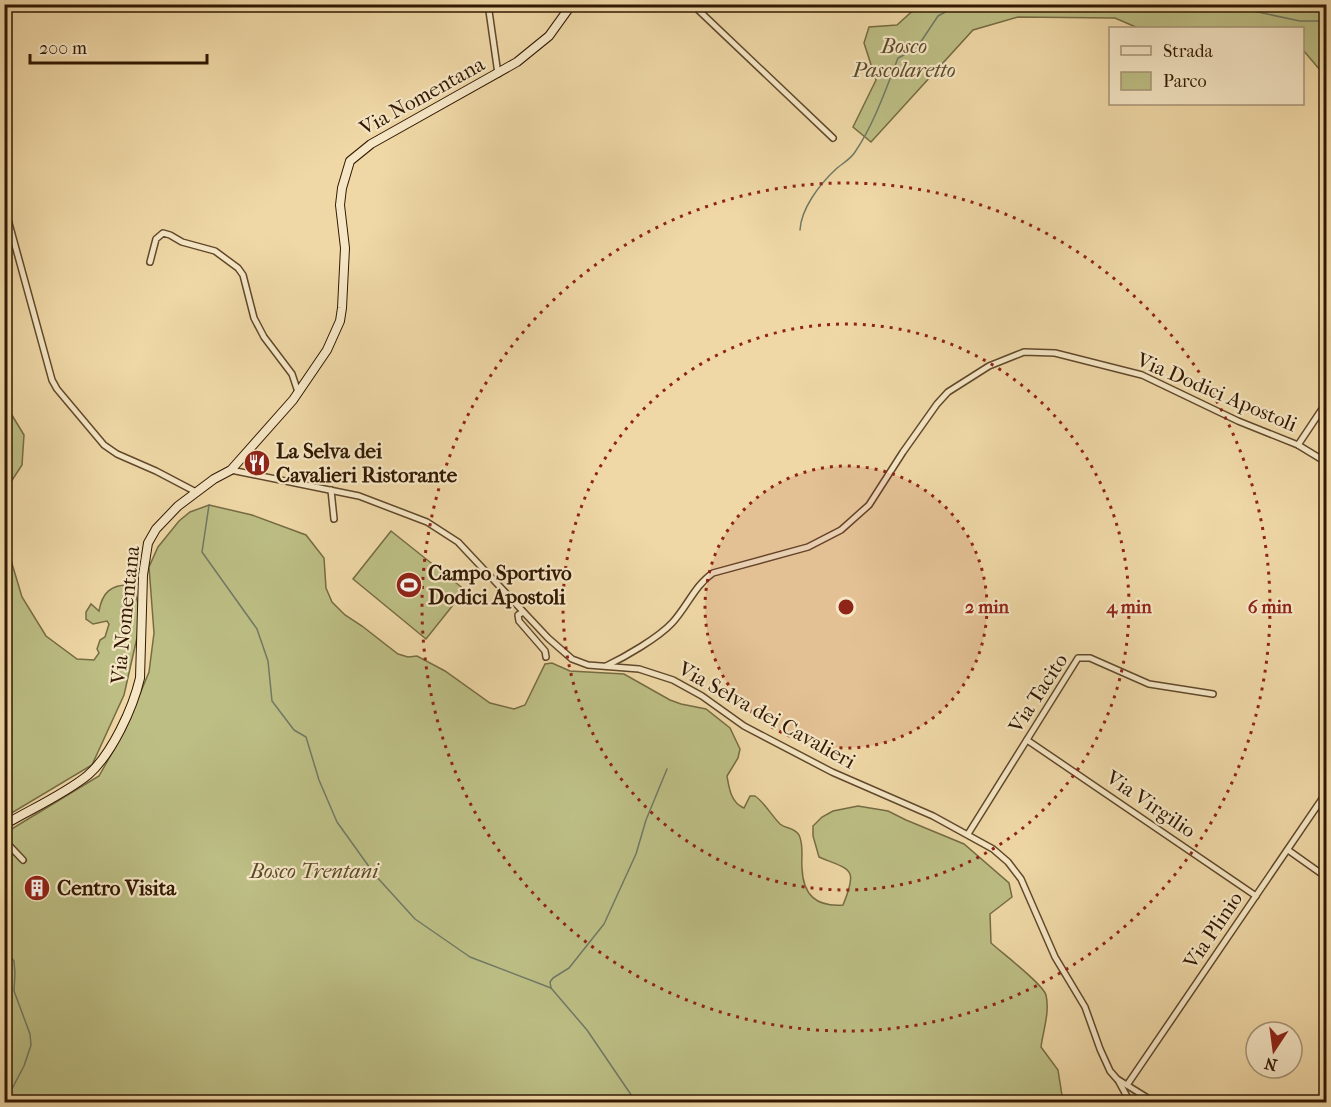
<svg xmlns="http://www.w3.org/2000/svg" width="1331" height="1107" viewBox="0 0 1331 1107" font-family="'IM FELL French Canon',serif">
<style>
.green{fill:#bcbe84;stroke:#766b43;stroke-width:1.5}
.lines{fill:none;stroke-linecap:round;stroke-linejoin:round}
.stream{stroke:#707966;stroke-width:1.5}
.minor-casing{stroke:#60482b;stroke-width:8}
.secondary-casing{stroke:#311802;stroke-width:10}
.minor{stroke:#f5e6c5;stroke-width:5}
.secondary{stroke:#f5e6c5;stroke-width:8}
.ring{fill:none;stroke:#8f2418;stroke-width:3;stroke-dasharray:3 6}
.labels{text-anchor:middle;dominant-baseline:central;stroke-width:4.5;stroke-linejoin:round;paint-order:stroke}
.park-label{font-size:21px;font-style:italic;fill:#5b4a29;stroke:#f5e6c5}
.street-label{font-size:21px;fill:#311802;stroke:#f5e6c5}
.poi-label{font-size:21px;font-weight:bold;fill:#311802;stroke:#f5e6c5;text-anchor:start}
.centre{fill:#8f2418;stroke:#f5e6c5;stroke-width:3}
.ring-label{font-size:18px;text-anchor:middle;font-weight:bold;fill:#8f2418;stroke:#f5e6c5;stroke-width:4.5;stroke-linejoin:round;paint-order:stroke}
</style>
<rect width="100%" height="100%" fill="#efd8a6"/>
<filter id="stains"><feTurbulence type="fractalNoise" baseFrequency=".00333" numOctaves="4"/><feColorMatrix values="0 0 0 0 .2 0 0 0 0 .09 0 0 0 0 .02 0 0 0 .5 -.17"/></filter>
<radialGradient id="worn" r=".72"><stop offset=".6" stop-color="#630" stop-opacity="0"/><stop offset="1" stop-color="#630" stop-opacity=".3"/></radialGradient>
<g class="green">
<polygon points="919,5 1326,5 1326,77 1303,50 1302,28 1138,28 1115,18 1018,17 973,30 871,142 853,127 876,80 864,43 869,27 897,25"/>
<polygon points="4,402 24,435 22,465 5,491"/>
<path d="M209,505L252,515L306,535L324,558L326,588L332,602L345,615L362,626L398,654L408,657L417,656L445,671L490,703L514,709L525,705L545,664L552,663L570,671L624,674L670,700L681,704L706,709L730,728L740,749L738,758L727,776C729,788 731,803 744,808L750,796H755C765,803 771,815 780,824C786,829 794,827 799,835C804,845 801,858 802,868C803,895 816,907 843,905C859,867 850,870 819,857L813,836V826L822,817L833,811L858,806L888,811L906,820L964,844L1009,883L1012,897L990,914L991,943C1002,953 1043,984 1046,995C1050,1012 1043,1031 1041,1047L1058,1070L1063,1102H5V833L99,776L125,730L149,672L154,633L149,567L158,547L179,521L190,512Z"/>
<polygon points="391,531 465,590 426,639 353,579"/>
<path d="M4,537L22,597L46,636L77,659L94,660L99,653L97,649L100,640L105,637L109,624L107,621L93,624L86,619V612L91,604L99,611C102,593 111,584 130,585C139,596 137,605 141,620L124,695L92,765L5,817Z"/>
</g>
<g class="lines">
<g class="stream">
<polyline points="1220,4 1300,21 1326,21"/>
<path d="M800,230C801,209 819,185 835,170C841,164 850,160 855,152C874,124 886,89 898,58L916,49L938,16L947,11L966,8L975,4"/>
<polyline points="209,505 202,552 257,629 268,661 272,701 294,730 306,737 319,780 337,822 375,875 415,919 470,957 551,988"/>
<polyline points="4,949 14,961 15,973 14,991 30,1034 31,1045 24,1066 5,1102"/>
<polyline points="27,1102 47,1101 57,1102"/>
<polyline points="636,1102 587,1030 551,988 550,982 553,978 569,968 604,924 636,854 646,820 667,769"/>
</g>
<defs>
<g id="minor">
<polyline points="488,4 498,74"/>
<polyline points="692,4 833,138"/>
<polyline points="4,205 52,380 57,389 104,445 117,454 156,471 196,492"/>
<polyline points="150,262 156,239 163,233 170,235 182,242 215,251 238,268 243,275 254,318 264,337 292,374 298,392"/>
<polyline points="1298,445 1326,403"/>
<polyline points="231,470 359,496 427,522 458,542 548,638 572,659 588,665 639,669 673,680 702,696 744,726 832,772 933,816 993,849 1008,862 1021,879 1055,957 1085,1007 1100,1049 1110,1071 1117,1079 1154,1102"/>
<polyline points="331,490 334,519"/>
<polyline points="523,612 518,615 519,621 545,651 546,657"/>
<path d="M606,666C625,657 658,638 672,623C687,607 695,585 713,573L808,547L841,530L869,505L903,452L937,404L948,392L989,366L1024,352L1055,353L1142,375L1238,421L1298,445L1326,462"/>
<polyline points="1027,740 1256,896"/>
<polyline points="968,834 1078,658 1090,658 1149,684 1213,694"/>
<polyline points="4,840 23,860"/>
<polyline points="1288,850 1326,877"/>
<polyline points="1118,1080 1130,1102"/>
<polyline points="1127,1085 1326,793"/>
</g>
<path id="secondary" d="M4,825C31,809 65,794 88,775C112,754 133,708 140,678L143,575L148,543L156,529L178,506L214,479L231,470L293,400L327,350L340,321L342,308L345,248L340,205L342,188L350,161L371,144L517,62L549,36L572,4"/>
</defs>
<use href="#minor" class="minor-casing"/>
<use href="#secondary" class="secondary-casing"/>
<use href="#minor" class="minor"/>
<use href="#secondary" class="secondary"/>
</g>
<circle cx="846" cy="607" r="141" fill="#8f2418" fill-opacity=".12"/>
<g class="ring">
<circle cx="846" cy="607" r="141"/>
<circle cx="846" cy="607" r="283"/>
<circle cx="846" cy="607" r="424"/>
</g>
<defs>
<symbol id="restaurant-disc" viewBox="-11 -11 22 22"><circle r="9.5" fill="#8f2418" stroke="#f5e6c5"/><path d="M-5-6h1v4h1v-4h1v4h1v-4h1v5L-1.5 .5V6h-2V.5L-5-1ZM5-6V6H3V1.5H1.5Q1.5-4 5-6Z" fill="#fff"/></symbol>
<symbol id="stadium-disc" viewBox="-11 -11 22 22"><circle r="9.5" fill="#8f2418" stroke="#f5e6c5"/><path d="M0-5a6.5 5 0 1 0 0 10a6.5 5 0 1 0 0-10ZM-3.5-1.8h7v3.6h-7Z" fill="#fff"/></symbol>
<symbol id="building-disc" viewBox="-11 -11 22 22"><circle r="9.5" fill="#8f2418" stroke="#f5e6c5"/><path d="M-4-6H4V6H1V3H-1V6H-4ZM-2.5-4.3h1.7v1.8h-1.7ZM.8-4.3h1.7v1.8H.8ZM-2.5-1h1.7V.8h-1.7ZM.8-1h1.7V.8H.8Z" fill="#fff"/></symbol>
</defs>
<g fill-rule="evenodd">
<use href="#restaurant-disc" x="242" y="448" width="30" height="30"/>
<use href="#stadium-disc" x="394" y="570" width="30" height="30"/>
<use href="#building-disc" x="22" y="873" width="30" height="30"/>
</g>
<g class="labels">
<g class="park-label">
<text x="904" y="46">Bosco<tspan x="904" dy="24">Pascolaretto</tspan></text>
<text x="314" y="871">Bosco Trentani</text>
</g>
<g class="street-label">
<text transform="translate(422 96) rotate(-29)">Via Nomentana</text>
<text transform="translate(1217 392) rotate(23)">Via Dodici Apostoli</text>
<text transform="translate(125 615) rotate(-84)">Via Nomentana</text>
<text transform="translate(1038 693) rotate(-57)">Via Tacito</text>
<text transform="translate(767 715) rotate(29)">Via Selva dei Cavalieri</text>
<text transform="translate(1151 804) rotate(34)">Via Virgilio</text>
<text transform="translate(1213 930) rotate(-56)">Via Plinio</text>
</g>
<g class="poi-label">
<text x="276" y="451">La Selva dei<tspan x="276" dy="24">Cavalieri Ristorante</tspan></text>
<text x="428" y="573">Campo Sportivo<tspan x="428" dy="24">Dodici Apostoli</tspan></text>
<text x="57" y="888">Centro Visita</text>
</g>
</g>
<circle cx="846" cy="607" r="9" class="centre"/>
<g class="ring-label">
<text x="987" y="613">2 min</text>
<text x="1129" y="613">4 min</text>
<text x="1270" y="613">6 min</text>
</g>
<rect width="1331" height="1107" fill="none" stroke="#efd8a6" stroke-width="24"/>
<rect x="6" y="6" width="1319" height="1095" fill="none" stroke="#311802" stroke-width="3"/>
<rect x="12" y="12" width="1307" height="1083" fill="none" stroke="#311802" stroke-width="1.5"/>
<rect x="1109" y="27" width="195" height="78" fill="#f5e6c5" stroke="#a79477" stroke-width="1.5"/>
<rect x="1121" y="46" width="30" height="9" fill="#f5e6c5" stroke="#a79477" stroke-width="1.5"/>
<text x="1163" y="57" font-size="18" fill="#311802">Strada</text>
<rect x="1121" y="72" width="30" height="18" fill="#bcbe84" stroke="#a79477" stroke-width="1.5"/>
<text x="1163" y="87" font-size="18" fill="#311802">Parco</text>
<g transform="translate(1274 1050) rotate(193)"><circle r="28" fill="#f5e6c5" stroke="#a79477" stroke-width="1.5"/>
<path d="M0-4.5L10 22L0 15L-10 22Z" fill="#8f2418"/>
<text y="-9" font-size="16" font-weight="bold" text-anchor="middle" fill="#311802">N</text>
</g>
<path d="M30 54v9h177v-9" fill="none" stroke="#311802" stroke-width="3"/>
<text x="39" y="54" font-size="18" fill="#311802" stroke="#f5e6c5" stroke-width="4.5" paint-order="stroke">200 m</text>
<rect width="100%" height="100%" filter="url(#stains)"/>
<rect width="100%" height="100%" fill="url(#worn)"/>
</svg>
